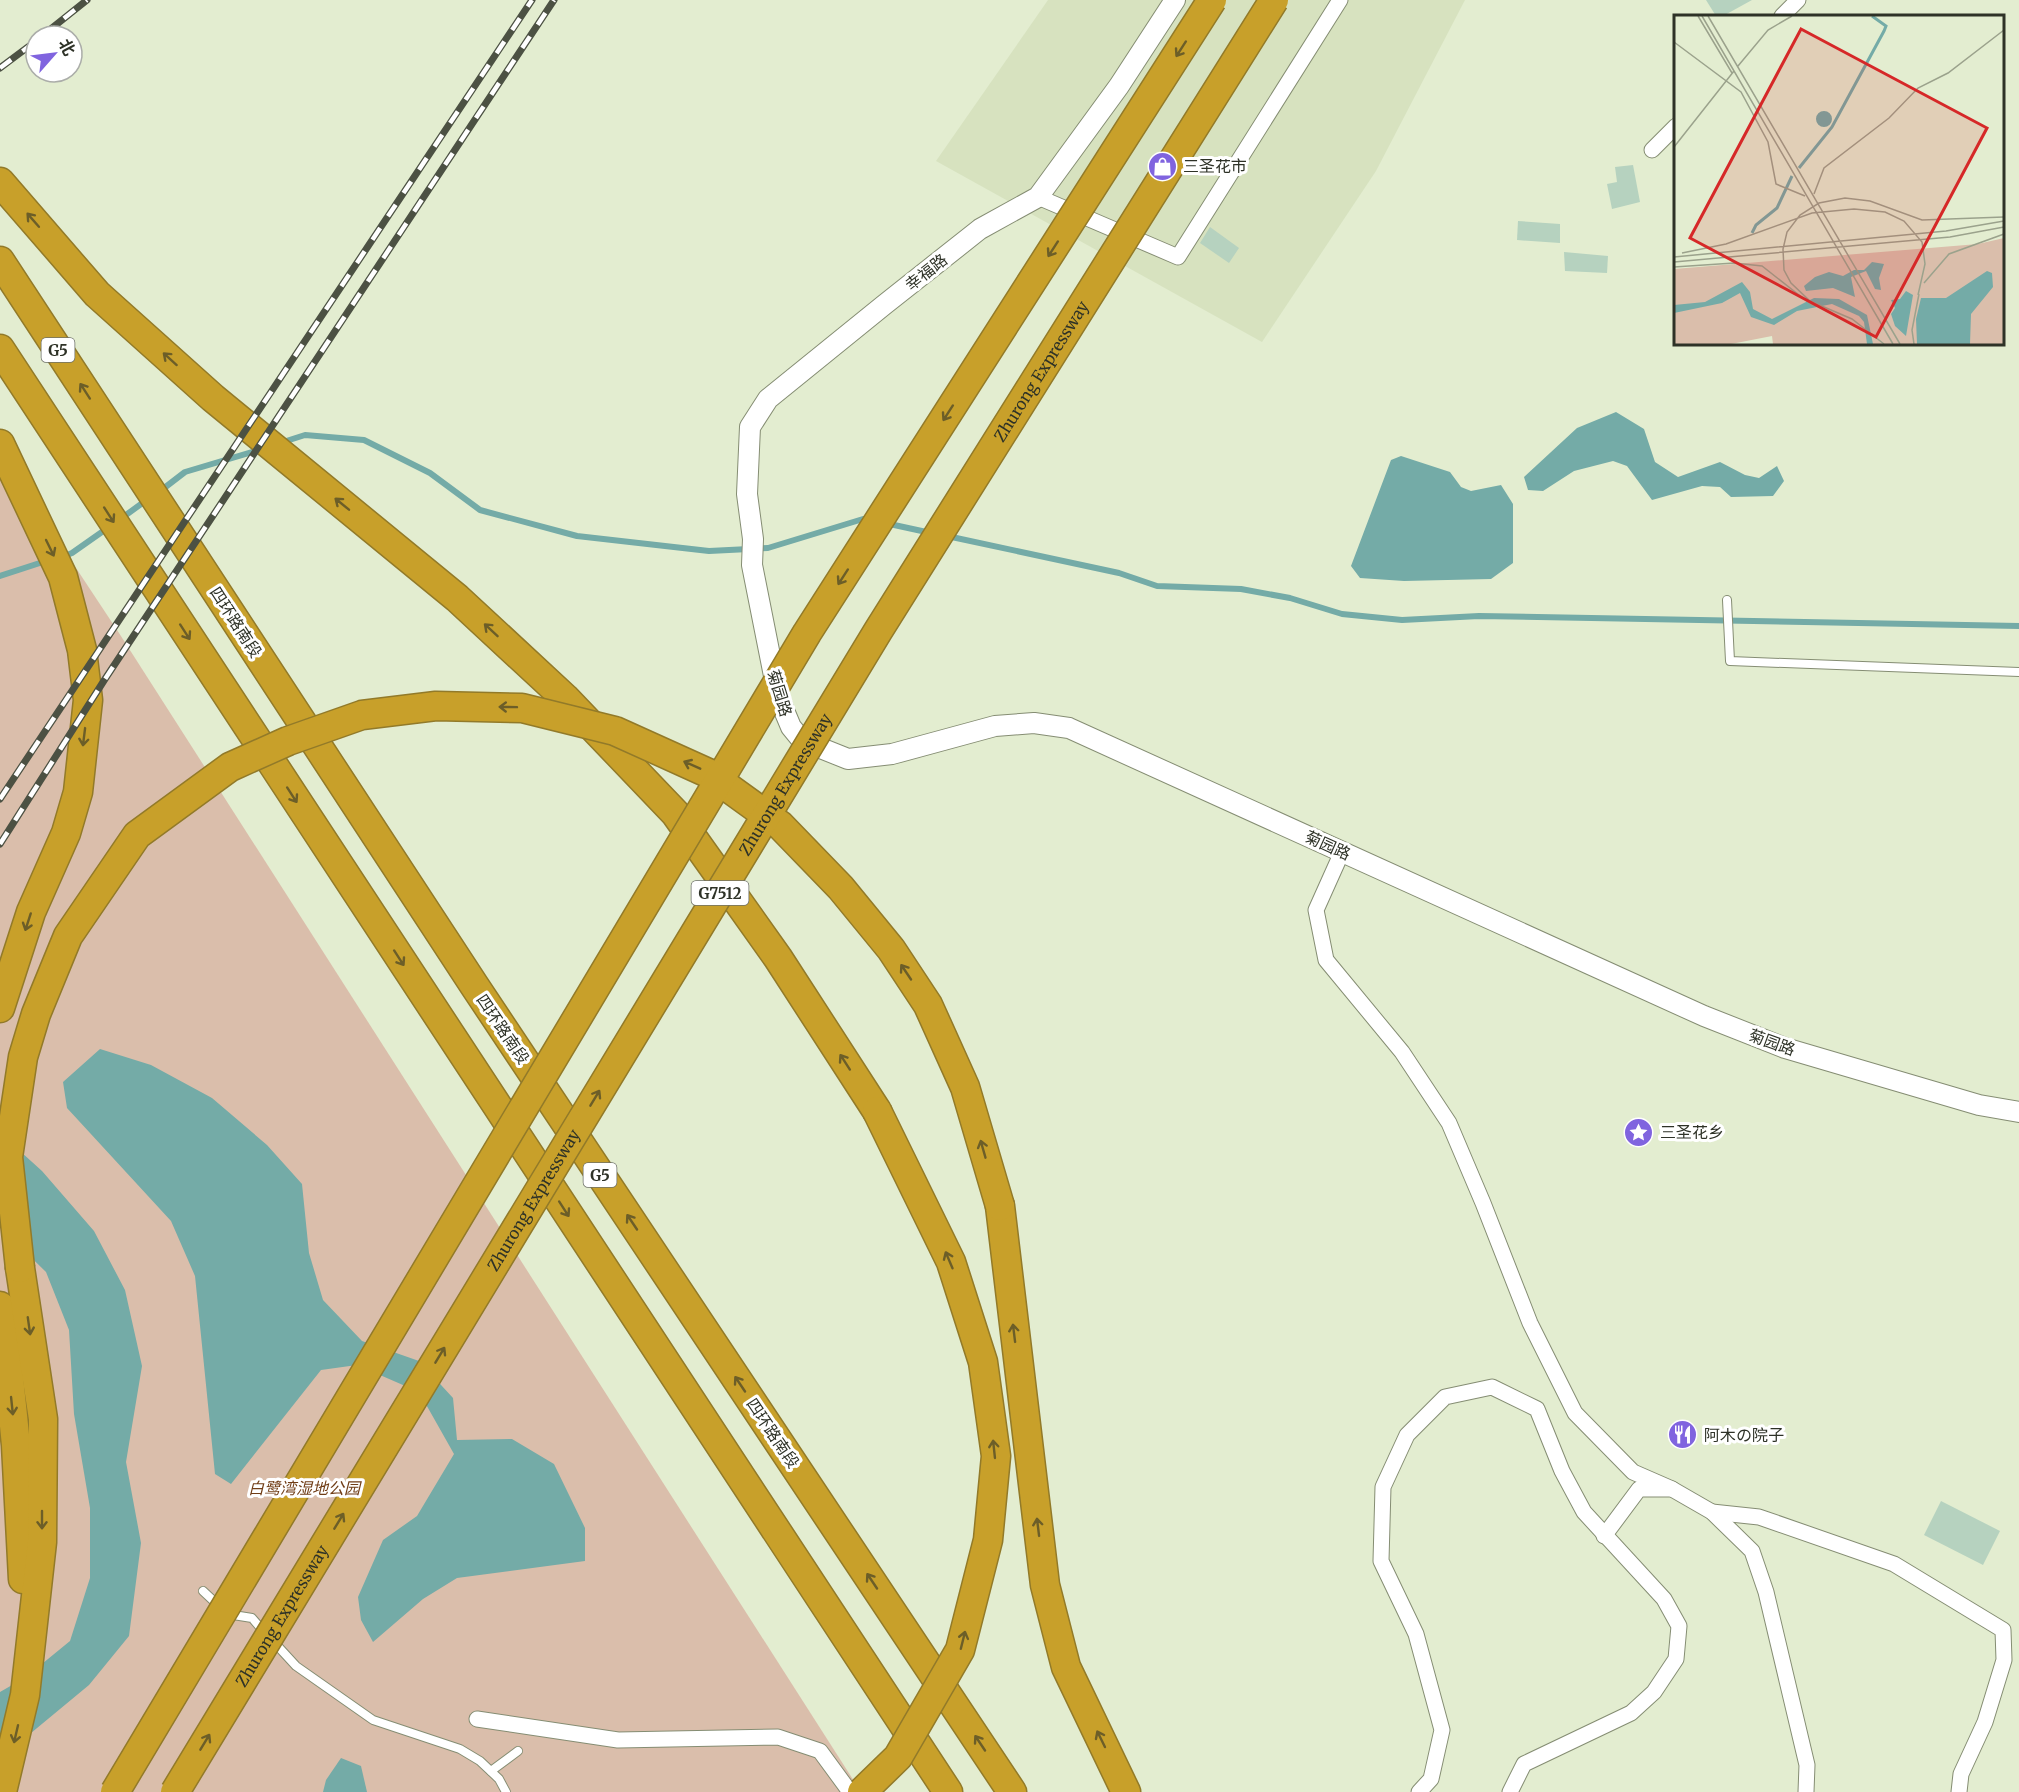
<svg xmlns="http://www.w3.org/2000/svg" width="2019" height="1792" viewBox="0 0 2019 1792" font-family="Merriweather,'Noto Sans SC','Noto Sans JP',serif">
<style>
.built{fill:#d7e2bf}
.green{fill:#dabeab}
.water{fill:#74aba7}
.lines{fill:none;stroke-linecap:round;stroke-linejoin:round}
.stream{stroke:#74aba7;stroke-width:6}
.building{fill:#b6d2bf}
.service-casing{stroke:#858d73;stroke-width:10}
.minor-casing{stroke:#858d73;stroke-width:17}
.tertiary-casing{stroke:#858d73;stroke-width:22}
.motorway-casing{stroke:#927a29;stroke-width:31}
.service{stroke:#fff;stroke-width:8}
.minor{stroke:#fff;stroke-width:15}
.tertiary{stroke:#fff;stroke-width:20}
.motorway{stroke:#c8a02a;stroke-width:28}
.rail-casing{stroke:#4c5143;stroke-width:7}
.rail{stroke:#fff;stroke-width:4.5;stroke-dasharray:14;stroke-linecap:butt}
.motorway-bridge-casing{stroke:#927a29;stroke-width:31;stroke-linecap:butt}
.motorway-bridge{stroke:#c8a02a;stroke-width:28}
.oneway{stroke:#6c5e28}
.labels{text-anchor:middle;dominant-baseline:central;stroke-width:6;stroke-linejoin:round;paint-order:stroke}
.shield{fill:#fff;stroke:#6d7068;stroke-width:1.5}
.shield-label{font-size:15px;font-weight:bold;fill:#2e3227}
.poi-label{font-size:16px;fill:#2e3227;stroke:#fff;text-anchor:start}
.street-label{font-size:16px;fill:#2e3227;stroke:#fff}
.park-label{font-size:16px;font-style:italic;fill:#703d16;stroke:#fff}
.inset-river{fill:none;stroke:#74aba7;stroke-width:3}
.inset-road{fill:none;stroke:#9ba28c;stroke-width:1.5}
.view{fill:#d62828;fill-opacity:0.15;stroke:#d62828;stroke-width:3}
.inset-edge{fill:none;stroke:#2e3227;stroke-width:3}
</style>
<rect width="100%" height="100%" fill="#e3edd0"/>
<polygon class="built" points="1048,0 1465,0 1376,171 1262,342 936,161"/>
<polygon class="green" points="0,453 119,633 861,1792 0,1792"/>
<g class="water">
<polygon points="1616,412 1644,429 1655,462 1678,477 1720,462 1745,475 1759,478 1777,466 1784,481 1773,496 1731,497 1720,487 1702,486 1652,500 1627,466 1613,461 1574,471 1543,491 1528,490 1524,477 1577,428"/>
<polygon points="1401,456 1450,472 1461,487 1471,491 1501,485 1513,504 1513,563 1491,579 1404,581 1360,578 1351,566 1391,460"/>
<polygon points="100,1049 151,1065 212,1098 267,1145 302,1184 309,1253 323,1300 362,1341 419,1361 453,1398 457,1440 512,1439 554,1464 585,1528 585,1561 457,1578 423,1599 373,1642 361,1620 358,1597 383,1540 417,1516 454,1454 419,1392 357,1365 321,1370 231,1484 215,1474 195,1276 171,1221 67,1108 63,1082"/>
<polygon points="0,1133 42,1171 94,1231 125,1290 142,1366 126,1462 141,1543 129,1636 89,1685 25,1738 0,1754 0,1692 26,1677 70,1641 90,1578 90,1508 74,1414 69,1330 46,1272 0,1227"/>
<polygon points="341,1758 361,1766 367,1792 323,1792 326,1780"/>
</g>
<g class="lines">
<g class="stream">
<polyline points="280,443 305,435 364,440 430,473 480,510 577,536 709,551 768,548 863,519 869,520"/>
<polyline points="159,492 185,472 262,449"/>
<polyline points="119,520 148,499"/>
<polyline points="885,523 931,533"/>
<polyline points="947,536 1119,573 1157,586 1241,589 1290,598 1342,614 1402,620 1479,616 2019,626"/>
<polyline points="62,557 72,553 109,527"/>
<polyline points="0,576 46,561"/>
</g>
</g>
<g class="building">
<polygon points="1706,0 1752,0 1723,16 1716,16"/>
<polygon points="1633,165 1640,202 1612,209 1607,184 1617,182 1615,167"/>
<polygon points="1518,221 1560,224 1560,243 1517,240"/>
<polygon points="1210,227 1239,248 1229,263 1200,243"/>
<polygon points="1564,252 1608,256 1607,273 1565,271"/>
<polygon points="1941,1501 2000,1531 1983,1565 1924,1535"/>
</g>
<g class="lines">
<defs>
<g id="service">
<polyline points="1727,600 1730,661 2019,672"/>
<polyline points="203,1591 219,1606"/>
<polyline points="227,1614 252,1618 265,1633"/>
<polyline points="273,1641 296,1666 373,1720 460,1749 480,1761 499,1779 506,1792"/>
<polyline points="491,1771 518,1751"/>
</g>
<g id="minor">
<polyline points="1782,16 1798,0"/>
<polyline points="1652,150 1676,126"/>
<polyline points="1038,197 1178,257 1340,0"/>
<polyline points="1342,852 1316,910 1326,960 1402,1052 1449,1123 1483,1203 1530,1323 1575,1413 1633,1472 1672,1489"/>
<polyline points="1712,1512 1759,1517 1894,1564 2003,1630 2004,1660 1985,1722 1961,1774 1959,1792"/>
<polyline points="1604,1536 1639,1489 1672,1489 1712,1512 1752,1551 1766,1592 1807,1765 1806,1792"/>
<polyline points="477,1719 618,1740 778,1737 820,1751 850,1792"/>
<polyline points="1419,1792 1431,1779 1442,1730 1416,1634 1381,1561 1383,1487 1407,1435 1445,1397 1492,1387 1537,1409 1562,1471 1584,1512 1664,1599 1679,1626 1676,1659 1654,1692 1631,1713 1524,1764 1510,1792"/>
</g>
<polyline id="tertiary" points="1175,0 1119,86 1038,197 980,229 884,305 768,399 750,427 747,494 753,539 752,565 778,696 791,727 800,738 818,747 848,759 892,754 995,726 1034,723 1069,728 1704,1016 1785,1048 1979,1105 2019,1112"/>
<g id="motorway">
<polyline points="0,182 97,294 213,398 457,598 565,698 675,813 778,958 877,1111"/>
<polyline points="0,261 474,985 1012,1792"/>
<polyline points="0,349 948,1792"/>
<polyline points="0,444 63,577 82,650 88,700 78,792 66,833 31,912 0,1008"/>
<polyline points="1000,1206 1045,1585 1066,1667 1126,1792"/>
<polyline points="0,1306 4,1328 16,1445 23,1579"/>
<polyline points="2,1792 25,1695 42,1542 43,1419 20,1268"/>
</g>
</defs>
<use href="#service" class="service-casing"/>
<use href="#minor" class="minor-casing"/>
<use href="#tertiary" class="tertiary-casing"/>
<use href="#motorway" class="motorway-casing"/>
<use href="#service" class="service"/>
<use href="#minor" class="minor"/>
<use href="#tertiary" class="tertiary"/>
<use href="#motorway" class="motorway"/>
<defs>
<g id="rail">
<polyline points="42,36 87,0"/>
<polyline points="0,68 36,41"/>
<polyline points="0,799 532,0"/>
<polyline points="0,844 105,679 554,0"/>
</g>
</defs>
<use href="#rail" class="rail-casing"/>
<use href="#rail" class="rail"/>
<defs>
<g id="motorway-bridge">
<polyline points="20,1268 8,1157 23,1057 36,1014 68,936 137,835 230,767 288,741 362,715 436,706 522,708 615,731 708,773 780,825 841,888 891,949 928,1005 965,1087 1000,1206"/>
<polyline points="115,1792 807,633 1212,0"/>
<path id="s1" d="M175,1792L878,631L1274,0"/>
<polyline points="862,1792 898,1757 960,1650 988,1540 996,1456 983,1362 951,1262 877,1111"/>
</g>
</defs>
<use href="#motorway-bridge" class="motorway-bridge-casing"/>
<use href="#motorway-bridge" class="motorway-bridge"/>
</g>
<defs><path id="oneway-shaft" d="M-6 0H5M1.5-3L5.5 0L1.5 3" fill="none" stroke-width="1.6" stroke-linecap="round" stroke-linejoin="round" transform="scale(1.5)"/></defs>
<g class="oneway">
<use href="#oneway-shaft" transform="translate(1181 49) rotate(123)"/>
<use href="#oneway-shaft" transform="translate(33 220) rotate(-131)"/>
<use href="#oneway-shaft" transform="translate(1053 249) rotate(123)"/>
<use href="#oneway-shaft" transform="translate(170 359) rotate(-138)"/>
<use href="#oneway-shaft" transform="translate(85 391) rotate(-123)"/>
<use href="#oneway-shaft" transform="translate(948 413) rotate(123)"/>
<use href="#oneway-shaft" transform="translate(342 504) rotate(-141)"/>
<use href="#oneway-shaft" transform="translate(109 515) rotate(57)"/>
<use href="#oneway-shaft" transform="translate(50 548) rotate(64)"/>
<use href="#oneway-shaft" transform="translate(843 577) rotate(123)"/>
<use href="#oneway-shaft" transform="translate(491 630) rotate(-137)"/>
<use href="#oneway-shaft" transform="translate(185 632) rotate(57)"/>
<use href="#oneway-shaft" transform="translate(508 707) rotate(-179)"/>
<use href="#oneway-shaft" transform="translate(84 737) rotate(97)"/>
<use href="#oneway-shaft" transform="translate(692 765) rotate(-156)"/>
<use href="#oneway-shaft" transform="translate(292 795) rotate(57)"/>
<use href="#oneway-shaft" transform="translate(28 922) rotate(108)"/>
<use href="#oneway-shaft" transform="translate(399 958) rotate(57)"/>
<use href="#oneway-shaft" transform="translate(906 972) rotate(-124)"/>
<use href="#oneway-shaft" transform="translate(845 1062) rotate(-123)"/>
<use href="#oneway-shaft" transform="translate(595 1098) rotate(-59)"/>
<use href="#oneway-shaft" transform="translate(983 1149) rotate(-106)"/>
<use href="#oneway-shaft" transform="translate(564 1209) rotate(57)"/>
<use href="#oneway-shaft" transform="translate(632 1222) rotate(-124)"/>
<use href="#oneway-shaft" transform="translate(949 1260) rotate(-113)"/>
<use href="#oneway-shaft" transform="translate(29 1326) rotate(82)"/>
<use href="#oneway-shaft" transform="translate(1014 1333) rotate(-97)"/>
<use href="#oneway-shaft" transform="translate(440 1355) rotate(-59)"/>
<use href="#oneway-shaft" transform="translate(740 1384) rotate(-124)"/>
<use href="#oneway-shaft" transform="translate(12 1406) rotate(84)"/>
<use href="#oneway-shaft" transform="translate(994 1449) rotate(-96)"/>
<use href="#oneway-shaft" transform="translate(42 1520) rotate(90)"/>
<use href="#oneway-shaft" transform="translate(339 1521) rotate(-59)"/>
<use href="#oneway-shaft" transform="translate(1038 1527) rotate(-97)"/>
<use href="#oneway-shaft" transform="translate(872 1581) rotate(-124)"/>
<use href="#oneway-shaft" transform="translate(963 1640) rotate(-76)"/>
<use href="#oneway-shaft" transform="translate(16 1734) rotate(103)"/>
<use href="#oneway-shaft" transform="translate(1101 1739) rotate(-116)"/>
<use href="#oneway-shaft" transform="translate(205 1742) rotate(-59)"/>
<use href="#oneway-shaft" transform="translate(980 1743) rotate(-124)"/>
</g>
<defs>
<symbol id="shop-disc" viewBox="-11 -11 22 22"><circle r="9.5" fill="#8064df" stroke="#fff"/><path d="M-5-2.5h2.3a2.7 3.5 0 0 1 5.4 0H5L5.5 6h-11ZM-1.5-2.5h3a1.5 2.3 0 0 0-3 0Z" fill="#fff"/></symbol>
<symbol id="sight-disc" viewBox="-11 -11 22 22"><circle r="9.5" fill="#8064df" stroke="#fff"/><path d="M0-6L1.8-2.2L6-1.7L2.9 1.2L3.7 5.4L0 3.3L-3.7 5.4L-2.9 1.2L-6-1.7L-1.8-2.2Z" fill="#fff"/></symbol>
<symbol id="restaurant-disc" viewBox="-11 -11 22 22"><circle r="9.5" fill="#8064df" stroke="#fff"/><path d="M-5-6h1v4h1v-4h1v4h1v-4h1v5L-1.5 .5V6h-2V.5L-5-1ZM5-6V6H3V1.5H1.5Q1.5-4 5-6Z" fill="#fff"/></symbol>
</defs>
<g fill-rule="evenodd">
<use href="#shop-disc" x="1146" y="150" width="33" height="33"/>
<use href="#sight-disc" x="1622" y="1116" width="33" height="33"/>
<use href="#restaurant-disc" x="1666" y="1418" width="33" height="33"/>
</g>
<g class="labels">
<g class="shield">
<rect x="41.5" y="338" width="33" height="24" rx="4.5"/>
<rect x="691.5" y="881" width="57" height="24" rx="4.5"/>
<rect x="583.5" y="1163" width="33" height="24" rx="4.5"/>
</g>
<g class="shield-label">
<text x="58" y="350">G5</text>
<text x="720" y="893">G7512</text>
<text x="600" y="1175">G5</text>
</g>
<g class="poi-label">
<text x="1183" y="166">三圣花市</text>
<text x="1660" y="1132">三圣花乡</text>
<text x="1704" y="1435">阿木の院子</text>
</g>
<g class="street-label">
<text transform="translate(926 272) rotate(-38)">幸福路</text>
<text stroke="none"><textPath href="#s1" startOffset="1664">Zhurong Expressway</textPath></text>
<text transform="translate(236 622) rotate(57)">四环路南段</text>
<text transform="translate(780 693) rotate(73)">菊园路</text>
<text stroke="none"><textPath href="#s1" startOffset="1178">Zhurong Expressway</textPath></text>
<text transform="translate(1328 845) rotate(24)">菊园路</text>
<text transform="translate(503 1029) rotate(56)">四环路南段</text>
<text transform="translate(1772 1042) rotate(20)">菊园路</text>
<text stroke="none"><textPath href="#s1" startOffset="692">Zhurong Expressway</textPath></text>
<text transform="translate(773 1433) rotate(56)">四环路南段</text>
<text stroke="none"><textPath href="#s1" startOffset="206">Zhurong Expressway</textPath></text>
</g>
<g class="park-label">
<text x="304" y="1488">白鹭湾湿地公园</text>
</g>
</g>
<g transform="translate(1674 15)">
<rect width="330" height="330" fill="#e3edd0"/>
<path d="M330,223V329H99L98,321L57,329H0V254L304,229Z" fill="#dabeab"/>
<path d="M142 104a8 8 0 1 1 16 0a8 8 0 1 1-16 0ZM198,247L210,249L205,263L207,275L201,274L192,256L177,262L181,282L159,273L132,276L130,271L141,262L155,257L169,261L180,255H190ZM313,256L318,258L319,272L297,299L296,329H243L242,304L247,283H272ZM68,267L76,277L79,294L98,304L140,283L165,284L193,300L199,329H193L190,307L185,301L158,289L123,296L100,310L77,302L66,278L48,288L0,298V290L31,287ZM232,276L239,280L232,321L221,311L217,299L221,293L217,285L226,284Z" fill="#74aba7"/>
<path class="inset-river" d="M125,153L158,112L210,16L212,11L198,1M78,218L82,210L103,193L118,161"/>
<path class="inset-road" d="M24,1L58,58M28,1L219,329M34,1L226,329M0,27L67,77L94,127L102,169L131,181M64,51L94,15L118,1M0,132L60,56M140,179L150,153L215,103L244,73L274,58L330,15M8,238L52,229L138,198L180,194L211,197L230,206L248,227L251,249L244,280M0,242L272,216L330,206M0,247L276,222L330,212M0,252L60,248L88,251L139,291M250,268L275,239L330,219M210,329L178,304L136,286L117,268L110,255L109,234L113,217L126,200L145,188L171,183L196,186L248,205L330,202M240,329L238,315L245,279"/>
<path class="view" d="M127,14L313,113L202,322L16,223Z"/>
<rect width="330" height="330" class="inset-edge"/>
</g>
<g transform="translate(54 54) rotate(62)"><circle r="28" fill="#ffffff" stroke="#abada9" stroke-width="1.5"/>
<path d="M0-4.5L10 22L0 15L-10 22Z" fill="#8064df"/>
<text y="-9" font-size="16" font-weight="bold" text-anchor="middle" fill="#2e3227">北</text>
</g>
</svg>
